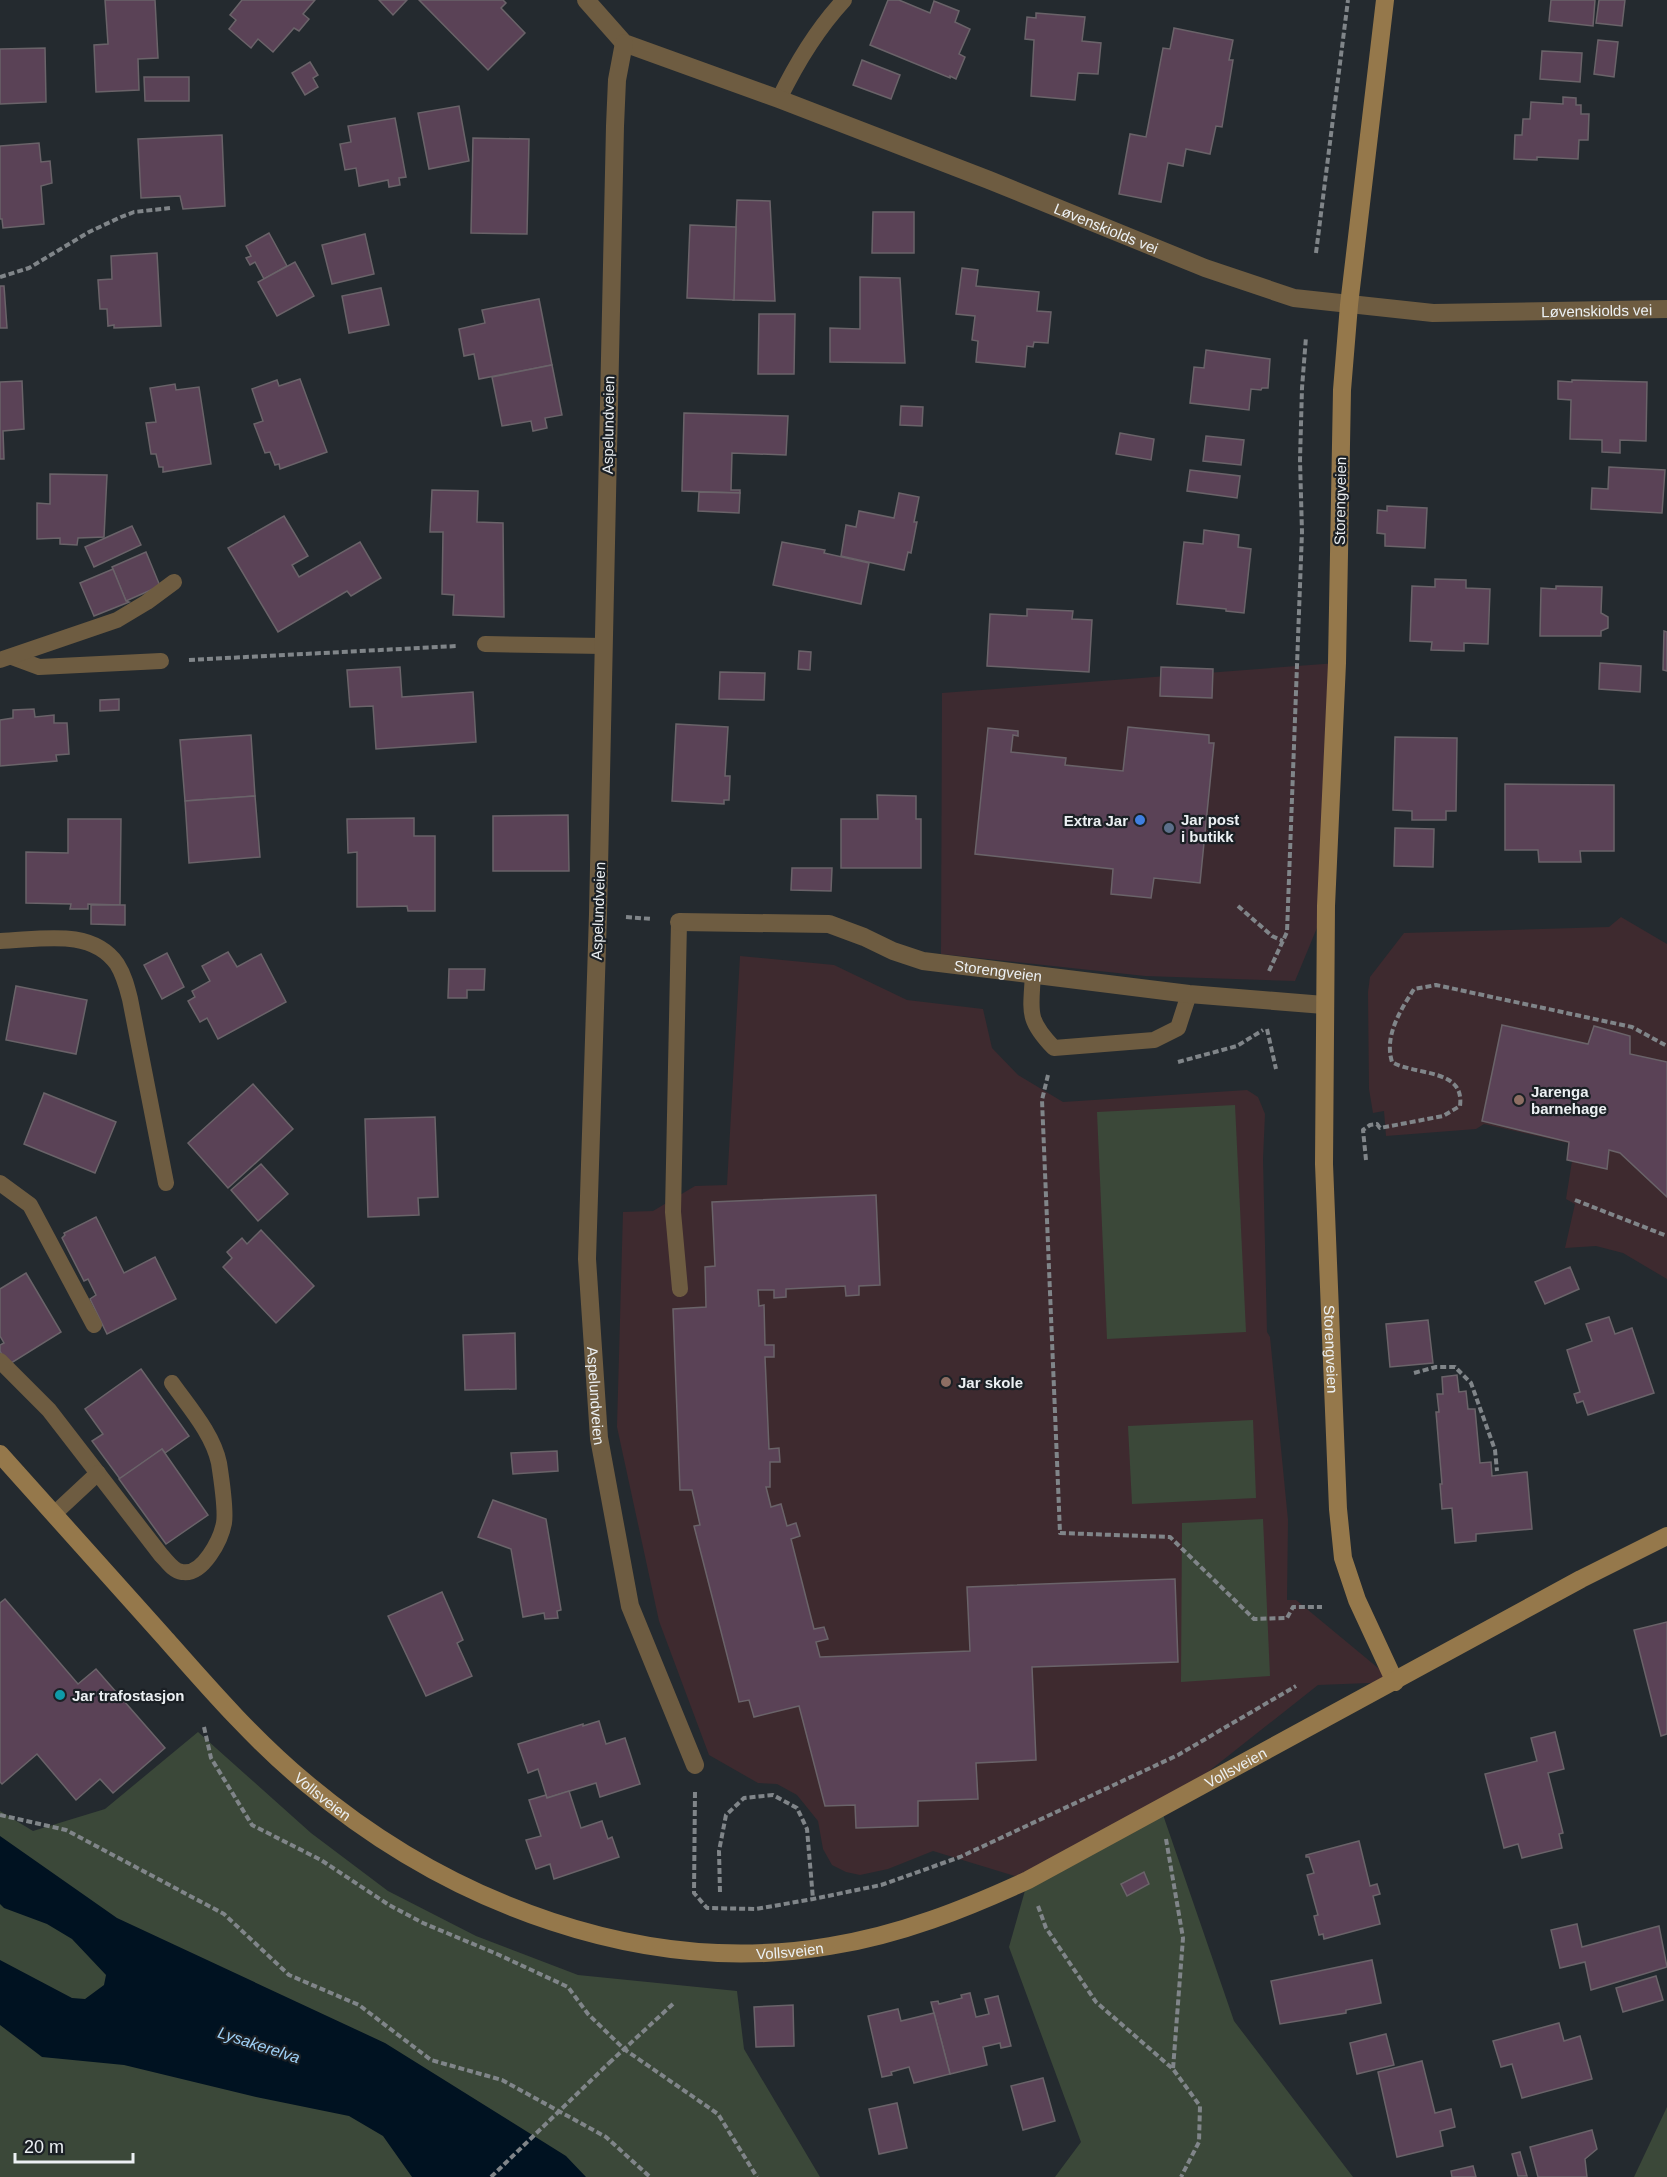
<svg xmlns="http://www.w3.org/2000/svg" width="1667" height="2177" viewBox="0 0 1667 2177" font-family="Arial,sans-serif">
<style>
.commercial{fill:#3d2a30}
.education{fill:#3e2a2f}
.green{fill:#3b4839}
.water{fill:#001221}
.building{fill:#5a4256;stroke:#6a6369;stroke-width:1.5}
.lines{fill:none;stroke-linecap:round;stroke-linejoin:round}
.path{stroke:#808589;stroke-width:4;stroke-dasharray:6 3;stroke-linecap:butt}
.lane{stroke:#6e5c41;stroke-width:16}
.street{stroke:#6e5c41;stroke-width:18}
.secondary{stroke:#95784b;stroke-width:18}
.path-bridge{stroke:#808589;stroke-width:4;stroke-dasharray:6 3;stroke-linecap:butt}
.shop-dot{fill:#3f7fe0;stroke:#1b2025;stroke-width:2}
.service-dot{fill:#5c6f8a;stroke:#1b2025;stroke-width:2}
.education-dot{fill:#8d6e63;stroke:#1b2025;stroke-width:2}
.culture-dot{fill:#0f9aa8;stroke:#1b2025;stroke-width:2}
.labels{text-anchor:middle;dominant-baseline:central;stroke-width:4.5;stroke-linejoin:round;paint-order:stroke}
.street-label{font-size:15px;fill:#ecf0f3;stroke:#1b2025}
.poi-label{font-size:15px;font-weight:bold;fill:#ecf0f3;stroke:#1b2025;text-anchor:start}
.water-label{font-size:16px;font-style:italic;fill:#9fd1f7;stroke:#1b2025}
</style>
<rect width="100%" height="100%" fill="#242a2f"/>
<polygon class="commercial" points="1337,663 1326,906 1295,981 1145,976 941,954 942,693"/>
<g class="education">
<polygon points="1621,917 1667,944 1667,1279 1623,1253 1596,1246 1565,1248 1575,1204 1566,1199 1572,1161 1567,1160 1568,1143 1484,1124 1476,1129 1386,1136 1384,1111 1373,1113 1369,1089 1368,992 1370,977 1404,933 1609,927"/>
<polygon points="740,956 834,965 907,1000 983,1009 992,1048 1018,1075 1063,1102 1247,1090 1258,1097 1265,1114 1263,1159 1267,1332 1270,1337 1288,1520 1287,1600 1296,1600 1395,1682 1318,1685 1161,1809 1028,1880 933,1851 888,1869 860,1875 846,1872 832,1865 823,1849 818,1821 797,1795 777,1784 758,1783 709,1755 659,1621 617,1427 623,1212 653,1211 695,1186 727,1185"/>
</g>
<g class="green">
<polygon points="1235,1105 1246,1332 1107,1339 1097,1112"/>
<polygon points="1253,1420 1256,1498 1132,1504 1128,1426"/>
<polygon points="1263,1519 1270,1676 1181,1682 1182,1523"/>
<polygon points="198,1732 311,1833 388,1891 476,1936 578,1975 737,1991 744,2049 820,2177 0,2177 0,1811 33,1831 105,1809"/>
<polygon points="1161,1809 1234,2021 1353,2177 1055,2177 1081,2142 1009,1947 1028,1880"/>
<polygon points="1667,2107 1667,2177 1634,2177"/>
</g>
<polygon class="water" points="0,1836 117,1918 385,2043 566,2156 586,2177 412,2177 383,2136 349,2116 256,2097 124,2065 42,2057 0,2025 0,1960 72,1998 85,1999 104,1985 106,1975 72,1939 47,1924 4,1908 0,1904"/>
<g class="building">
<polygon points="105,0 155,0 158,58 138,59 139,90 96,92 94,45 108,44"/>
<polygon points="242,0 315,0 303,14 309,19 299,31 294,28 273,52 258,39 251,48 229,29 236,20 230,15"/>
<polygon points="379,0 407,0 393,15"/>
<polygon points="419,0 503,0 506,3 501,8 525,33 488,70"/>
<polygon points="888,0 899,0 930,13 934,1 959,11 955,22 970,29 959,54 965,57 956,79 950,76 950,78 870,45"/>
<polygon points="1551,0 1595,0 1593,26 1549,21"/>
<polygon points="1599,0 1625,0 1622,26 1596,23"/>
<polygon points="1036,13 1085,17 1082,41 1101,43 1098,74 1078,73 1075,100 1031,96 1034,40 1025,39 1027,17 1036,18"/>
<polygon points="1174,28 1233,40 1229,60 1233,60 1222,127 1216,126 1210,154 1186,149 1183,166 1168,163 1161,202 1119,194 1130,134 1146,137 1163,48 1170,49"/>
<polygon points="1598,40 1618,42 1614,77 1594,74"/>
<polygon points="45,48 46,102 0,104 0,49"/>
<polygon points="1542,51 1582,53 1580,82 1540,79"/>
<polygon points="862,60 900,75 891,99 853,85"/>
<polygon points="310,62 318,75 313,78 318,87 305,95 292,73"/>
<polygon points="144,77 189,77 189,101 145,101"/>
<polygon points="1563,97 1576,98 1576,105 1581,105 1581,114 1589,114 1588,140 1579,140 1578,159 1537,157 1537,160 1514,159 1515,135 1522,135 1523,119 1530,119 1531,102 1563,104"/>
<polygon points="459,106 469,161 429,169 418,113"/>
<polygon points="395,118 406,177 399,178 400,185 389,187 388,180 359,186 356,168 345,170 340,144 351,142 348,126"/>
<polygon points="222,135 225,206 183,209 180,196 141,198 138,139"/>
<polygon points="473,138 529,139 527,234 471,233"/>
<polygon points="39,143 41,162 50,161 52,183 41,186 44,224 3,228 2,219 0,219 0,146"/>
<polygon points="737,200 770,201 775,301 733,300"/>
<polygon points="873,212 914,212 914,253 872,253"/>
<polygon points="690,225 736,227 734,300 687,298"/>
<polygon points="269,233 287,266 264,279 255,262 250,265 246,258 251,256 246,246"/>
<polygon points="365,234 374,274 332,284 322,245"/>
<polygon points="157,253 161,326 114,328 114,325 108,326 107,309 100,309 98,280 112,279 111,256"/>
<polygon points="295,262 314,296 277,316 258,282"/>
<polygon points="962,268 978,270 976,286 1039,292 1037,311 1051,312 1048,343 1034,342 1033,347 1027,346 1025,367 976,362 978,341 972,340 975,316 956,314"/>
<polygon points="860,277 900,278 905,363 830,362 830,328 860,329"/>
<polygon points="0,286 4,286 7,328 0,328"/>
<polygon points="381,288 389,325 349,333 342,296"/>
<polygon points="539,299 552,365 479,379 474,354 464,356 459,329 485,323 482,310"/>
<polygon points="759,314 795,314 794,374 758,374"/>
<polygon points="1206,350 1270,359 1268,388 1262,388 1261,390 1251,389 1249,410 1190,403 1194,367 1204,368"/>
<polygon points="552,365 562,415 545,418 547,428 533,431 531,421 502,426 492,377"/>
<polygon points="300,379 327,452 280,469 279,464 275,465 270,452 265,453 254,424 263,421 252,389 277,380 279,386"/>
<polygon points="1572,380 1647,382 1646,441 1620,440 1620,453 1602,452 1602,440 1570,439 1571,400 1558,399 1558,381 1572,382"/>
<polygon points="22,381 24,429 3,431 4,459 0,459 0,382"/>
<polygon points="175,384 176,390 199,387 211,464 163,472 163,467 159,467 156,454 151,454 146,423 156,422 150,388"/>
<polygon points="901,406 923,407 922,426 900,425"/>
<polygon points="684,413 788,416 786,455 732,453 731,490 740,490 740,493 682,491"/>
<polygon points="1120,433 1154,439 1151,460 1116,454"/>
<polygon points="1206,436 1244,440 1241,465 1203,461"/>
<polygon points="1609,467 1665,470 1662,513 1591,509 1592,488 1608,489"/>
<polygon points="1190,470 1240,476 1237,498 1187,491"/>
<polygon points="50,474 107,475 104,537 78,538 77,545 60,544 60,538 37,539 37,503 50,504"/>
<polygon points="432,490 478,491 477,522 503,523 504,617 453,615 454,595 442,594 443,532 430,532"/>
<polygon points="699,492 740,493 739,513 698,511"/>
<polygon points="899,493 919,497 914,522 917,522 911,553 908,552 904,570 841,556 846,525 856,527 859,511 894,518"/>
<polygon points="1387,506 1427,508 1425,548 1385,546 1385,534 1377,533 1378,510 1387,511"/>
<polygon points="284,516 308,556 292,565 299,577 360,542 381,578 351,596 347,591 278,632 228,548"/>
<polygon points="132,526 141,545 94,567 85,547"/>
<polygon points="1204,530 1239,535 1238,547 1251,549 1244,613 1226,611 1226,609 1177,604 1184,542 1203,544"/>
<polygon points="782,542 825,550 824,553 869,563 861,604 773,585"/>
<polygon points="146,552 160,586 126,601 112,567"/>
<polygon points="113,569 126,601 129,602 94,616 80,583"/>
<polygon points="1435,579 1466,580 1466,588 1490,589 1488,644 1464,643 1464,651 1431,650 1432,642 1410,641 1412,586 1435,587"/>
<polygon points="1556,586 1602,587 1601,613 1608,617 1608,628 1601,631 1601,636 1540,636 1541,588 1556,589"/>
<polygon points="1027,609 1073,611 1072,619 1092,620 1089,672 987,666 990,614 1027,616"/>
<polygon points="1664,631 1667,632 1667,671 1663,670"/>
<polygon points="799,651 811,652 810,670 798,669"/>
<polygon points="1600,663 1641,666 1640,692 1599,689"/>
<polygon points="400,667 402,697 473,692 476,742 376,749 373,706 350,707 347,670"/>
<polygon points="1161,667 1213,669 1212,698 1160,696"/>
<polygon points="720,672 765,673 764,700 719,699"/>
<polygon points="119,699 119,710 100,711 100,700"/>
<polygon points="34,709 35,717 54,715 54,723 67,723 69,754 56,755 57,761 0,766 0,720 13,718 13,710"/>
<polygon points="676,724 728,727 725,776 730,776 729,800 724,800 724,804 672,801"/>
<polygon points="1128,727 1209,735 1209,743 1214,743 1200,883 1154,878 1151,898 1111,894 1113,869 975,854 988,728 1018,731 1018,736 1013,735 1011,752 1066,758 1065,765 1123,771"/>
<polygon points="251,735 255,796 185,801 180,740"/>
<polygon points="1395,737 1457,738 1456,811 1446,811 1446,820 1412,820 1412,811 1393,810"/>
<polygon points="1505,784 1614,785 1614,851 1580,851 1581,862 1539,862 1538,850 1505,850"/>
<polygon points="877,795 916,796 916,819 921,819 921,868 841,868 841,819 878,819"/>
<polygon points="255,796 260,857 189,863 185,801"/>
<polygon points="568,815 569,871 493,871 493,816"/>
<polygon points="414,818 414,836 435,836 435,911 408,911 407,906 357,907 357,852 348,853 347,819"/>
<polygon points="68,819 121,819 120,905 88,904 88,909 70,909 71,904 26,903 26,852 68,853"/>
<polygon points="1395,828 1434,829 1433,867 1394,866"/>
<polygon points="792,868 832,868 831,891 791,890"/>
<polygon points="91,905 125,905 125,925 91,924"/>
<polygon points="228,952 237,967 261,954 286,1002 218,1039 207,1018 200,1022 188,1001 195,997 192,991 210,981 202,966"/>
<polygon points="167,953 184,987 162,999 144,965"/>
<polygon points="449,969 485,969 484,990 467,990 467,998 448,998"/>
<polygon points="16,986 87,1000 76,1054 6,1040"/>
<polygon points="1502,1025 1588,1044 1594,1026 1630,1036 1630,1054 1667,1062 1667,1197 1620,1153 1609,1150 1607,1169 1567,1160 1569,1142 1482,1121"/>
<polygon points="253,1084 293,1129 228,1188 188,1143"/>
<polygon points="44,1093 116,1122 95,1173 24,1144"/>
<polygon points="435,1117 438,1197 418,1198 419,1215 368,1217 365,1119"/>
<polygon points="261,1164 288,1194 258,1221 231,1190"/>
<polygon points="876,1195 880,1285 859,1286 859,1295 846,1296 845,1286 786,1289 786,1297 774,1298 774,1290 758,1290 759,1306 764,1305 765,1345 774,1345 774,1357 765,1357 769,1449 779,1448 780,1462 770,1462 770,1487 766,1487 771,1507 781,1504 787,1526 796,1523 800,1536 791,1539 814,1629 824,1627 828,1639 816,1642 820,1657 970,1651 967,1587 1175,1579 1178,1662 1032,1667 1036,1760 976,1763 978,1799 918,1801 918,1826 856,1828 855,1805 825,1806 799,1706 754,1717 749,1700 739,1702 694,1526 700,1525 692,1490 680,1490 673,1309 706,1307 705,1267 715,1266 712,1202"/>
<polygon points="96,1217 124,1273 155,1257 176,1299 107,1334 90,1299 96,1295 88,1279 84,1281 62,1238 65,1235 64,1233"/>
<polygon points="261,1230 314,1286 276,1323 223,1267 232,1258 227,1252 242,1238 247,1244"/>
<polygon points="1570,1267 1579,1289 1545,1304 1535,1282"/>
<polygon points="26,1273 61,1332 8,1365 0,1351 0,1345 4,1343 0,1336 0,1289"/>
<polygon points="1609,1317 1615,1334 1632,1328 1654,1393 1588,1415 1583,1401 1577,1403 1574,1394 1580,1392 1567,1350 1592,1341 1586,1324"/>
<polygon points="1428,1320 1433,1363 1390,1367 1386,1324"/>
<polygon points="515,1333 516,1389 465,1390 463,1335"/>
<polygon points="141,1369 189,1436 165,1453 162,1449 120,1479 92,1441 103,1434 85,1409"/>
<polygon points="1457,1375 1459,1392 1466,1391 1468,1409 1475,1409 1480,1463 1491,1462 1492,1476 1527,1472 1532,1529 1476,1534 1476,1541 1455,1543 1452,1508 1442,1509 1440,1484 1442,1484 1436,1412 1439,1412 1437,1394 1443,1394 1442,1377"/>
<polygon points="162,1449 208,1515 166,1544 119,1479"/>
<polygon points="557,1451 558,1471 513,1474 511,1453"/>
<polygon points="493,1500 546,1519 561,1610 557,1611 558,1618 545,1619 544,1613 523,1617 511,1549 478,1537"/>
<polygon points="442,1592 463,1640 457,1643 472,1676 426,1696 388,1616"/>
<polygon points="5,1599 78,1684 96,1669 165,1748 113,1793 100,1779 76,1800 37,1754 2,1784 0,1782 0,1603"/>
<polygon points="1667,1622 1667,1734 1661,1736 1634,1630"/>
<polygon points="599,1721 606,1744 625,1738 640,1784 600,1797 596,1783 547,1798 538,1769 528,1773 518,1744 583,1724 583,1726"/>
<polygon points="1555,1732 1564,1769 1548,1773 1563,1833 1559,1834 1562,1848 1522,1858 1518,1844 1504,1848 1485,1774 1537,1761 1531,1738"/>
<polygon points="569,1791 581,1828 602,1821 608,1839 612,1837 619,1857 554,1879 550,1864 536,1869 526,1840 541,1836 529,1800 546,1795 547,1798"/>
<polygon points="1359,1841 1370,1886 1377,1884 1380,1894 1373,1896 1380,1924 1324,1939 1323,1934 1319,1935 1314,1916 1318,1915 1307,1875 1314,1873 1309,1857 1306,1857 1306,1855"/>
<polygon points="1144,1872 1149,1884 1127,1896 1121,1884"/>
<polygon points="1577,1924 1582,1947 1659,1926 1667,1967 1591,1990 1585,1962 1560,1968 1551,1930"/>
<polygon points="1372,1960 1381,2003 1346,2010 1346,2013 1280,2024 1271,1981"/>
<polygon points="1656,1976 1663,2000 1623,2012 1616,1988"/>
<polygon points="970,1993 976,2017 989,2014 985,1999 998,1996 1011,2046 1001,2048 1000,2043 983,2047 987,2065 950,2074 931,2002 938,2001 939,2004 962,1998 961,1995"/>
<polygon points="793,2005 794,2046 756,2047 754,2007"/>
<polygon points="898,2009 901,2021 934,2013 950,2074 914,2083 909,2067 891,2072 892,2075 882,2077 868,2016"/>
<polygon points="1559,2023 1564,2041 1580,2036 1592,2079 1522,2098 1512,2064 1501,2067 1493,2041"/>
<polygon points="1386,2034 1394,2065 1357,2074 1350,2043"/>
<polygon points="1422,2061 1435,2113 1451,2109 1455,2127 1440,2131 1443,2146 1397,2157 1378,2072"/>
<polygon points="1043,2078 1055,2121 1023,2130 1011,2086"/>
<polygon points="897,2103 907,2148 879,2154 869,2109"/>
<polygon points="1592,2130 1597,2149 1585,2159 1587,2177 1538,2177 1530,2147"/>
<polygon points="1520,2152 1527,2176 1518,2176 1512,2154"/>
<polygon points="1473,2166 1476,2177 1452,2177 1451,2171"/>
</g>
<g class="lines">
<g class="path">
<polyline points="1316,253 1348,0"/>
<polyline points="0,277 29,268 89,232 121,217 134,212 170,208"/>
<polyline points="189,660 457,646"/>
<polyline points="1238,906 1272,936 1283,941"/>
<polyline points="626,917 652,919"/>
<polyline points="1269,971 1287,932 1302,532 1300,460 1302,388 1306,337"/>
<polyline points="1267,1029 1276,1069"/>
<polyline points="1178,1062 1237,1046 1263,1030"/>
<polyline points="1048,1075 1042,1100 1060,1533 1170,1537 1254,1619 1287,1618 1293,1607 1322,1607"/>
<path d="M1366,1160L1363,1130L1370,1125L1377,1124L1380,1128L1443,1116L1460,1106C1465,1068 1416,1076 1392,1062C1384,1036 1400,1011 1414,989L1436,985L1632,1027L1667,1046"/>
<polyline points="1575,1200 1667,1236"/>
<polyline points="1414,1373 1436,1367 1455,1367 1471,1383 1495,1450 1497,1471"/>
<polyline points="204,1727 211,1758 252,1825 321,1860 389,1905 423,1923 497,1954 568,1987 588,2014 624,2049 718,2114 757,2177"/>
<polyline points="695,1792 694,1893 707,1908 756,1909 813,1899 881,1885 960,1857 1178,1755 1296,1686"/>
<polyline points="0,1815 66,1830 224,1914 289,1975 359,2005 431,2060 502,2080 606,2137 650,2177"/>
<polyline points="1166,1839 1183,1938 1173,2069"/>
<polyline points="720,1892 719,1851 726,1815 744,1798 773,1795 797,1808 807,1829 813,1899"/>
<polyline points="1038,1906 1046,1928 1096,2002 1173,2069 1200,2106 1199,2142 1181,2177"/>
<polyline points="609,2063 674,2003"/>
</g>
<g class="lane">
<path d="M779,99C796,64 818,28 844,0"/>
<polyline points="485,644 604,646"/>
<polyline points="12,657 39,667 161,661"/>
<polyline points="0,660 117,620 147,602 174,582"/>
<polyline points="679,922 673,1212 680,1289"/>
<path d="M0,941C39,940 91,927 117,964C124,975 127,987 130,999L166,1183"/>
<path d="M1033,974C1031,1012 1026,1019 1054,1048L1154,1040L1178,1028L1189,994"/>
<polyline points="0,1183 30,1205 94,1325"/>
<path d="M0,1361L49,1410L161,1555C167,1561 173,1571 182,1572C203,1576 221,1539 224,1523C226,1511 221,1476 219,1463C213,1434 189,1407 172,1383"/>
<polyline points="54,1514 98,1473"/>
</g>
<g class="street">
<path id="s1" d="M586,0L624,43L779,99L989,180L1205,268L1294,298L1433,313L1667,309"/>
<path id="s2" d="M624,43L617,80L615,126L598,914L587,1259L599,1438L630,1606L695,1765"/>
<path id="s3" d="M679,922L829,924L864,937L893,951L923,961L1189,994L1324,1005"/>
</g>
<g class="secondary">
<path id="s4" d="M1385,0L1349,305L1342,390L1337,663L1326,906L1324,1164L1338,1509L1343,1558L1357,1600L1395,1682"/>
<path id="s5" d="M0,1454C55,1515 109,1576 164,1637C209,1688 254,1740 306,1783C449,1903 643,1978 830,1946C900,1935 965,1909 1028,1880L1581,1579L1667,1536"/>
</g>
<polyline class="path-bridge" points="491,2177 609,2063"/>
</g>
<circle class="shop-dot" cx="1140" cy="820" r="6"/>
<circle class="service-dot" cx="1169" cy="828" r="6"/>
<g class="education-dot">
<circle cx="1519" cy="1100" r="6"/>
<circle cx="946" cy="1382" r="6"/>
</g>
<circle class="culture-dot" cx="60" cy="1695" r="6"/>
<g class="labels">
<g class="street-label">
<text stroke="none"><textPath href="#s1" startOffset="574">Løvenskiolds vei</textPath></text>
<text stroke="none"><textPath href="#s1" startOffset="1078">Løvenskiolds vei</textPath></text>
<text transform="translate(608 425) rotate(-89)">Aspelundveien</text>
<text transform="translate(1340 501) rotate(-89)">Storengveien</text>
<text transform="translate(598 911) rotate(-88)">Aspelundveien</text>
<text stroke="none"><textPath href="#s3" startOffset="327">Storengveien</textPath></text>
<text stroke="none"><textPath href="#s4" startOffset="1352">Storengveien</textPath></text>
<text stroke="none"><textPath href="#s2" startOffset="1354">Aspelundveien</textPath></text>
<text stroke="none"><textPath href="#s5" startOffset="1461">Vollsveien</textPath></text>
<text stroke="none"><textPath href="#s5" startOffset="471">Vollsveien</textPath></text>
<text stroke="none"><textPath href="#s5" startOffset="975">Vollsveien</textPath></text>
</g>
<g class="poi-label">
<text x="1181" y="819">Jar post<tspan x="1181" dy="17">i butikk</tspan></text>
<text x="1128" y="820" text-anchor="end">Extra Jar</text>
<text x="1531" y="1091">Jarenga<tspan x="1531" dy="17">barnehage</tspan></text>
<text x="958" y="1382">Jar skole</text>
<text x="72" y="1695">Jar trafostasjon</text>
</g>
<g class="water-label">
<text transform="translate(259 2045) rotate(18)">Lysakerelva</text>
</g>
</g>
<path d="M15 2153v9h118v-9" fill="none" stroke="#ecf0f3" stroke-width="3"/>
<text x="24" y="2153" font-size="18" fill="#ecf0f3" stroke="#1b2025" stroke-width="4.5" paint-order="stroke">20 m</text>
</svg>
